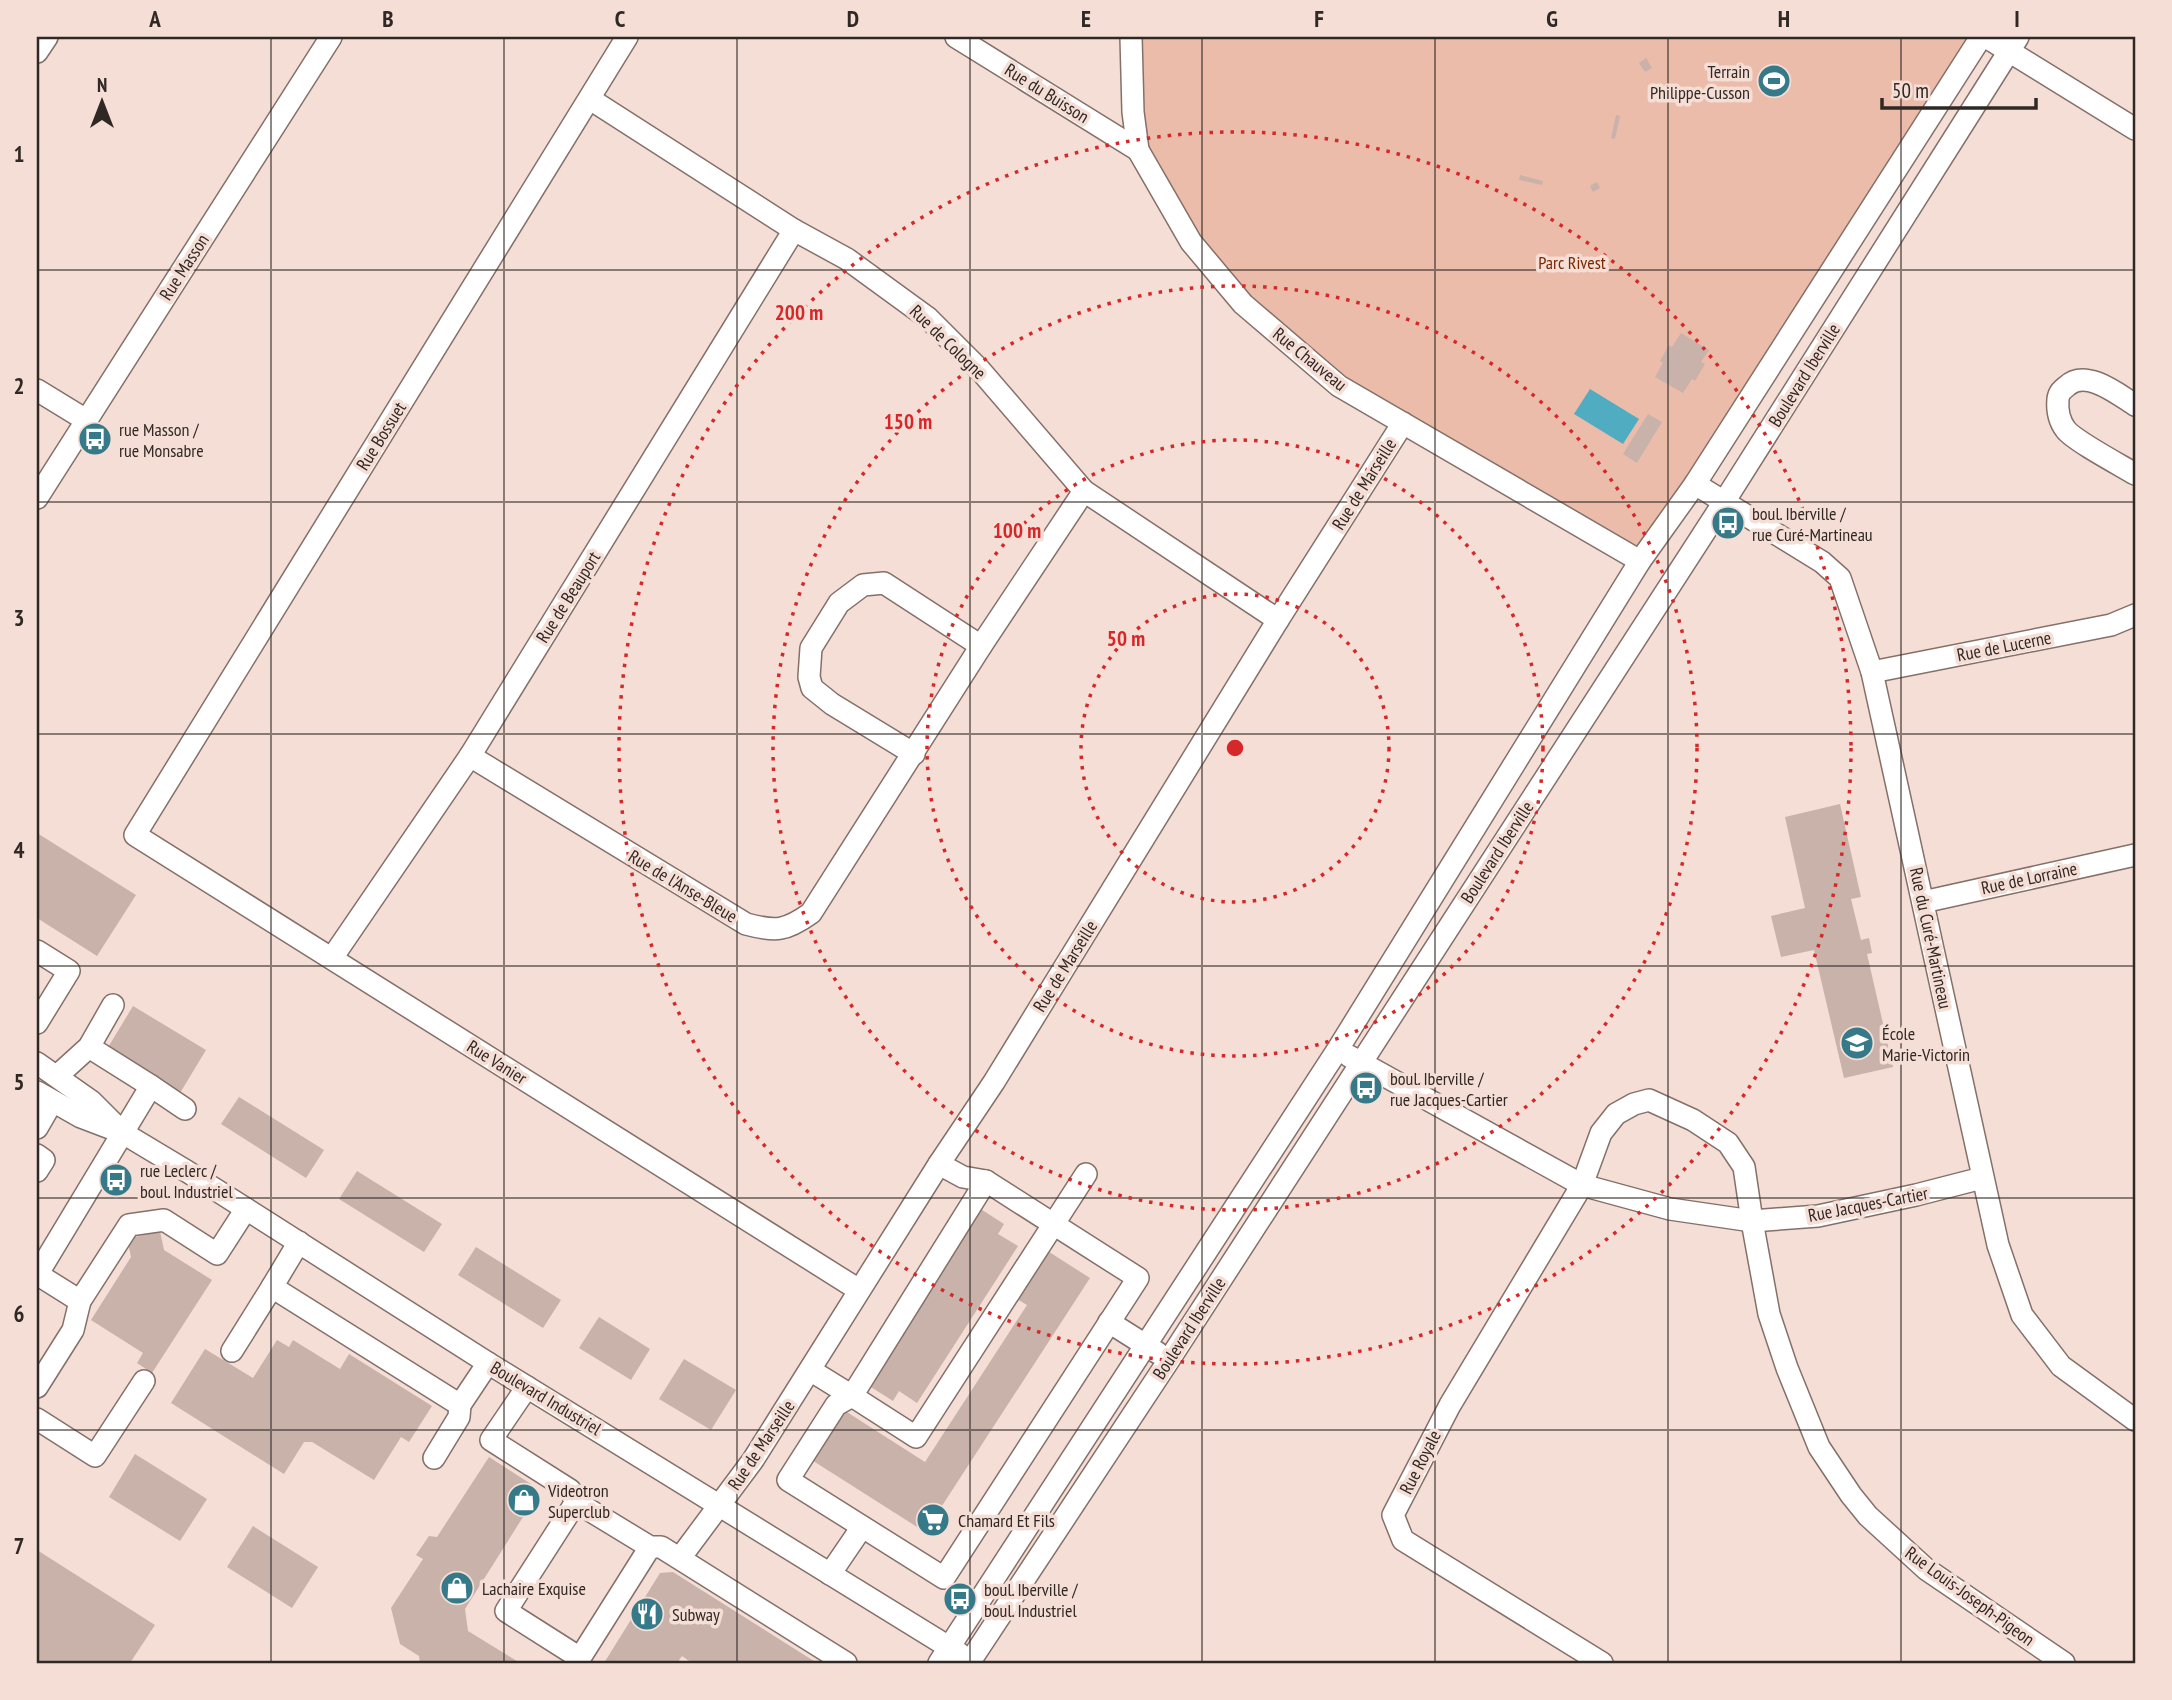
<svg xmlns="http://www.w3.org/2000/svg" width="2172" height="1700" viewBox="0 0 2172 1700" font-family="'PT Sans Narrow',sans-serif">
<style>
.green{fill:#ecbcaa}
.water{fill:#50acc0}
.building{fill:#c8b2aa}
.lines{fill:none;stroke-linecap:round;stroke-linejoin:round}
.minor-casing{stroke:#847069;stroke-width:24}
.minor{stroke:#fff;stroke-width:21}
.grid{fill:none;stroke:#302824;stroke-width:2;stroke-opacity:0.55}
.ring{fill:none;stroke:#d62828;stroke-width:3.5;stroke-dasharray:3.5 7}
.labels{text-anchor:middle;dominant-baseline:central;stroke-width:7;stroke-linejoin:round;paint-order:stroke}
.poi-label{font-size:18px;fill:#302824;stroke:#f5ded6;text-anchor:start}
.street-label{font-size:18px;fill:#302824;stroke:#f5ded6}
.park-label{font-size:18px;fill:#782700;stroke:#f5ded6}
.centre{fill:#d62828;stroke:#f5ded6;stroke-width:3.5}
.ring-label{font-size:21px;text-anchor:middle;font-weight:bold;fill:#d62828;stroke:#f5ded6;stroke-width:7;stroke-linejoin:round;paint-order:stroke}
.neatline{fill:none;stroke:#302824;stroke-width:2.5}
.grid-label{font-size:23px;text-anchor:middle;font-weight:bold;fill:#302824}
</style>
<rect width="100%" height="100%" fill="#f5ded6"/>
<polygon class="green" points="1134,37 1981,37 1640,561 1339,386 1243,305 1153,181 1134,113"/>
<polygon class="water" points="1590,389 1639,419 1623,444 1574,414"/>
<g class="building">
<polygon points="1646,58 1652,68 1645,72 1639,63"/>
<polygon points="1616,115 1620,116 1615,139 1611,138"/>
<polygon points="1520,175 1543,181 1542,185 1519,180"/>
<polygon points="1597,182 1600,188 1593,192 1590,186"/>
<polygon points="1681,333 1709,350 1701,362 1705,364 1695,381 1692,379 1683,393 1655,377 1663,363 1660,361 1669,345 1672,347"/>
<polygon points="1648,414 1662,422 1637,463 1623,454"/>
<polygon points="1840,804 1861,897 1851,899 1861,940 1869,938 1872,953 1867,954 1893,1067 1844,1078 1814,950 1781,957 1771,916 1805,908 1785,817"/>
<polygon points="37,833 136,895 97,956 37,918"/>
<polygon points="133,1006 206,1050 180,1093 107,1049"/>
<polygon points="239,1097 324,1150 306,1178 221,1124"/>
<polygon points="357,1171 442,1224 424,1252 339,1199"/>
<polygon points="976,1206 1004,1224 998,1234 1018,1246 917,1403 899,1391 893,1401 863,1382"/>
<polygon points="160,1231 164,1250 212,1280 152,1373 137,1363 143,1353 91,1320 131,1257 127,1239"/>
<polygon points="476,1247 561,1300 543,1328 458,1275"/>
<polygon points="1046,1250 1090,1278 925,1532 807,1457 839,1407 925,1462 1027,1305 1015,1298"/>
<polygon points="599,1317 650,1349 631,1380 579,1348"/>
<polygon points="277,1340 289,1347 293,1340 340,1369 349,1354 432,1406 409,1442 401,1437 374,1480 312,1442 304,1442 284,1474 171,1403 205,1349 253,1378"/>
<polygon points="684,1359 736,1390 711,1430 659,1399"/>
<polygon points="135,1454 207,1499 180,1541 109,1497"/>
<polygon points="489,1457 531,1484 535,1498 465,1609 468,1631 520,1663 420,1663 419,1656 400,1644 391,1608 423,1559 416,1555 429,1536 437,1537"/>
<polygon points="253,1526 318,1567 292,1608 227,1567"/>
<polygon points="37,1550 155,1625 130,1663 37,1663"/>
<polygon points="673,1572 817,1663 692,1663 682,1656 677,1663 604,1663 660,1573"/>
</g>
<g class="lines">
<defs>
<g id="minor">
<polyline points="627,37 135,835 859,1290"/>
<polyline points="956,37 1138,150"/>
<polyline points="1131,37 1133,112 1138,150 1191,242 1243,304 1339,386 1640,561"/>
<polyline points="1986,37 2135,129"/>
<polyline points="37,52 47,37"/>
<polyline points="590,99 794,230 847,259 928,318 980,370 1084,491 1278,620"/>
<polyline points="37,390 86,420"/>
<path d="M2135,405C2119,395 2086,368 2067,386C2062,390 2059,392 2058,399C2057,410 2059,421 2066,430C2075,441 2120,465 2135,474"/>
<polyline points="1695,484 1822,562 1840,578 1872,672 1998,1245 2022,1315 2061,1366 2135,1420"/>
<polyline points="37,498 331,37"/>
<polyline points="1872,672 2111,625 2135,615"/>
<polyline points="914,754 832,704 812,688 809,677 811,648 839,603 863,585 884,583 981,646"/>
<path d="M470,756L746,924C776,932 786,931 811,913L981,646L1084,491"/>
<polyline points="1923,902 2135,855"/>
<polyline points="37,951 69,971 37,1023"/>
<polyline points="332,958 470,756 794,230"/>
<polyline points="1349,1056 1582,1185 1670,1209 1752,1221 1818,1216 1916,1195 1982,1178"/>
<polyline points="37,1063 91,1101 119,1129"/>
<polyline points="57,1076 89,1047 113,1005"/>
<polyline points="151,1086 185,1109"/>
<polyline points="37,1092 81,1117 123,1133 188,1172 488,1363 960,1654"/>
<polyline points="37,1128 52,1102"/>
<polyline points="37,1155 44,1160 37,1171"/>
<polyline points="939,1164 963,1177 986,1181 1138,1278 944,1578 788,1480 836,1405 852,1396 916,1437 1086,1174"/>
<polyline points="299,1242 272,1287 460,1405"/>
<polyline points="37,1274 80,1301 129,1225 164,1220 217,1254 246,1209"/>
<polyline points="37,1275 151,1086 89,1047"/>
<polyline points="1109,1322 1158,1353"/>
<polyline points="232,1351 272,1287"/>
<polyline points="810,1370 852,1396 986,1181"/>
<polyline points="37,1387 73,1330 80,1301"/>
<polyline points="527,1387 491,1440 570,1490 576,1502 650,1547 661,1547 846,1663"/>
<polyline points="37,1419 95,1456 144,1381"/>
<polyline points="434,1458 459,1417 460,1405 488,1363"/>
<polyline points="576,1502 506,1611 580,1658 650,1547"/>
<polyline points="680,1558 753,1460 939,1164 994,1082 1278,620 1403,423"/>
<polyline points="830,1574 862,1527"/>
<polyline points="939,1663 1338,1049 1640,561 1695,484 1981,37"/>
<polyline points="969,1663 1169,1360 1724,502 2018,37"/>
<polyline points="1602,1663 1403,1540 1393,1515 1450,1405 1582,1185 1601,1133 1616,1114 1634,1104 1649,1100 1693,1120 1728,1143 1744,1167 1752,1221 1769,1314 1787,1368 1819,1447 1851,1495 1868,1516 1926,1569 2064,1663"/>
</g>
</defs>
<use href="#minor" class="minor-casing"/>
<use href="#minor" class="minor"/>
</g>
<path class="grid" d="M271,37V1663M504,37V1663M737,37V1663M970,37V1663M1202,37V1663M1435,37V1663M1668,37V1663M1901,37V1663M37,270H2135M37,502H2135M37,734H2135M37,966H2135M37,1198H2135M37,1430H2135"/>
<g class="ring">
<circle cx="1235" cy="748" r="154"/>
<circle cx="1235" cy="748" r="308"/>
<circle cx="1235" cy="748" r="462"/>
<circle cx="1235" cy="748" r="616"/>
</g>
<defs>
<symbol id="stadium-disc" viewBox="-11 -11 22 22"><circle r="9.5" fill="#367a89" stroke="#f5ded6"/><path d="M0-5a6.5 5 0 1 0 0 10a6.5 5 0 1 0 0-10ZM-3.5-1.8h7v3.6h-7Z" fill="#fff"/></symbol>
<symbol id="bus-disc" viewBox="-11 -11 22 22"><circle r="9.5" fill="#367a89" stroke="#f5ded6"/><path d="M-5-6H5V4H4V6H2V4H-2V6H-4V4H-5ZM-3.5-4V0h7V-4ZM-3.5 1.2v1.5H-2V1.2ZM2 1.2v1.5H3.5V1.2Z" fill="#fff"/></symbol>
<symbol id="school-disc" viewBox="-11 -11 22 22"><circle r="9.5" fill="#367a89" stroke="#f5ded6"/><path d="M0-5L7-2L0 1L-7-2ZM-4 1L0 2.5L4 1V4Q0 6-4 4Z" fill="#fff"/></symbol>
<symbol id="shop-disc" viewBox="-11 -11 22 22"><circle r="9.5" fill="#367a89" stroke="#f5ded6"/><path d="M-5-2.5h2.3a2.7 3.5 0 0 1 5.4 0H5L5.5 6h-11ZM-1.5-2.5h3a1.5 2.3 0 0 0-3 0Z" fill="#fff"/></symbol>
<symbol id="supermarket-disc" viewBox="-11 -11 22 22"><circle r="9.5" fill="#367a89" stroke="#f5ded6"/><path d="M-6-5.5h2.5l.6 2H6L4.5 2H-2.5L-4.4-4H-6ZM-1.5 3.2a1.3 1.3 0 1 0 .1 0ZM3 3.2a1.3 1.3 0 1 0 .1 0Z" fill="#fff"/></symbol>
<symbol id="restaurant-disc" viewBox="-11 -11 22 22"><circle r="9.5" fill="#367a89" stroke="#f5ded6"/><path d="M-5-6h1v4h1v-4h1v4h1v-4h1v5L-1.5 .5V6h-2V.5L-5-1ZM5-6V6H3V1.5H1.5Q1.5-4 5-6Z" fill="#fff"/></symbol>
</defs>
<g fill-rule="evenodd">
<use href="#stadium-disc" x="1755" y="62" width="38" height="38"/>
<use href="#bus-disc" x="76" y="420" width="38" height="38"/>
<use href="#bus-disc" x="1709" y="504" width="38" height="38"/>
<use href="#school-disc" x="1838" y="1024" width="38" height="38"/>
<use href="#bus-disc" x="1347" y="1069" width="38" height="38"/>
<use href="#bus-disc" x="97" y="1161" width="38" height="38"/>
<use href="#shop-disc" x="505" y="1481" width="38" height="38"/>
<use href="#supermarket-disc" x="914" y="1501" width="38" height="38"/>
<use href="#shop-disc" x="438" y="1569" width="38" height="38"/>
<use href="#bus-disc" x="941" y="1580" width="38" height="38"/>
<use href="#restaurant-disc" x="628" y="1595" width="38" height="38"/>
</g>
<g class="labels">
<g class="poi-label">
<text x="1750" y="71" text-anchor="end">Terrain<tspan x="1750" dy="21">Philippe-Cusson</tspan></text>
<text x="119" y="429">rue Masson /<tspan x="119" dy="21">rue Monsabre</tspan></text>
<text x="1752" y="513">boul. Iberville /<tspan x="1752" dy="21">rue Curé-Martineau</tspan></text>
<text x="1882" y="1033">École<tspan x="1882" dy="21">Marie-Victorin</tspan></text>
<text x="1390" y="1078">boul. Iberville /<tspan x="1390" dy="21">rue Jacques-Cartier</tspan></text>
<text x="140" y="1170">rue Leclerc /<tspan x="140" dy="21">boul. Industriel</tspan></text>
<text x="548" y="1490">Videotron<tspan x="548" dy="21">Superclub</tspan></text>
<text x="958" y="1520">Chamard Et Fils</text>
<text x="482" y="1588">Lachaire Exquise</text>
<text x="984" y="1589">boul. Iberville /<tspan x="984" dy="21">boul. Industriel</tspan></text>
<text x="672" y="1614">Subway</text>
</g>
<g class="street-label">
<text transform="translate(1047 93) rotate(32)">Rue du Buisson</text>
<text transform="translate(184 267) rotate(-57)">Rue Masson</text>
<text transform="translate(948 342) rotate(44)">Rue de Cologne</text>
<text transform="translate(1310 359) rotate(39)">Rue Chauveau</text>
<text transform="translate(1804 375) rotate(-58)">Boulevard Iberville</text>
<text transform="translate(381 436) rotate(-58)">Rue Bossuet</text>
<text transform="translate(1364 484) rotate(-58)">Rue de Marseille</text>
<text transform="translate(568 597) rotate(-58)">Rue de Beauport</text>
<text transform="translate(2004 646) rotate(-11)">Rue de Lucerne</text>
<text transform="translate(1497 852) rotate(-57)">Boulevard Iberville</text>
<text transform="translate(2029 878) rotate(-12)">Rue de Lorraine</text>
<text transform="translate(683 886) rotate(31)">Rue de l'Anse-Bleue</text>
<text transform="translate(1931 938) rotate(78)">Rue du Curé-Martineau</text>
<text transform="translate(1065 966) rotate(-58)">Rue de Marseille</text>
<text transform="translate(497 1062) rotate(32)">Rue Vanier</text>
<text transform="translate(1868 1204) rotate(-11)">Rue Jacques-Cartier</text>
<text transform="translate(1189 1328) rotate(-57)">Boulevard Iberville</text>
<text transform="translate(546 1398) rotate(31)">Boulevard Industriel</text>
<text transform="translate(761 1445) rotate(-56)">Rue de Marseille</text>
<text transform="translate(1420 1462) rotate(-63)">Rue Royale</text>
<text transform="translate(1970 1596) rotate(36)">Rue Louis-Joseph-Pigeon</text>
</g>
<g class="park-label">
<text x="1572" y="262">Parc Rivest</text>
</g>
</g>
<circle cx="1235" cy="748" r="10" class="centre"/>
<g class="ring-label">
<text x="799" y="320">200 m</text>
<text x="908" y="429">150 m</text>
<text x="1017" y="538">100 m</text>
<text x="1126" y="646">50 m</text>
</g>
<rect width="2172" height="1700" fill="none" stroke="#f5ded6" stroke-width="77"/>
<g transform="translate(102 102)" stroke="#f5ded6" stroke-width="5" paint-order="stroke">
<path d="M0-5L12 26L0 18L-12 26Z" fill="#302824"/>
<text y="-10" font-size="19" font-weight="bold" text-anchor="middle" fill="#302824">N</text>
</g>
<path d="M1882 98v10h154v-10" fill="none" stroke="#302824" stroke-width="3.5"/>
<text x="1892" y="98" font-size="21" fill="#302824" stroke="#f5ded6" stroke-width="5" paint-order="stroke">50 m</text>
<rect x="38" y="38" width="2096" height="1624" class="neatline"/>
<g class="grid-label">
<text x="155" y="27">A</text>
<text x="388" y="27">B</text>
<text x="620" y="27">C</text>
<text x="853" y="27">D</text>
<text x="1086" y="27">E</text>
<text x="1319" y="27">F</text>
<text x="1552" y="27">G</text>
<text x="1784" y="27">H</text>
<text x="2017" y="27">I</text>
<text x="19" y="162">1</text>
<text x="19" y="394">2</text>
<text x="19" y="626">3</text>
<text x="19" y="858">4</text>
<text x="19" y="1090">5</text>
<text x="19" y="1322">6</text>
<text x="19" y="1554">7</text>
</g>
</svg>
